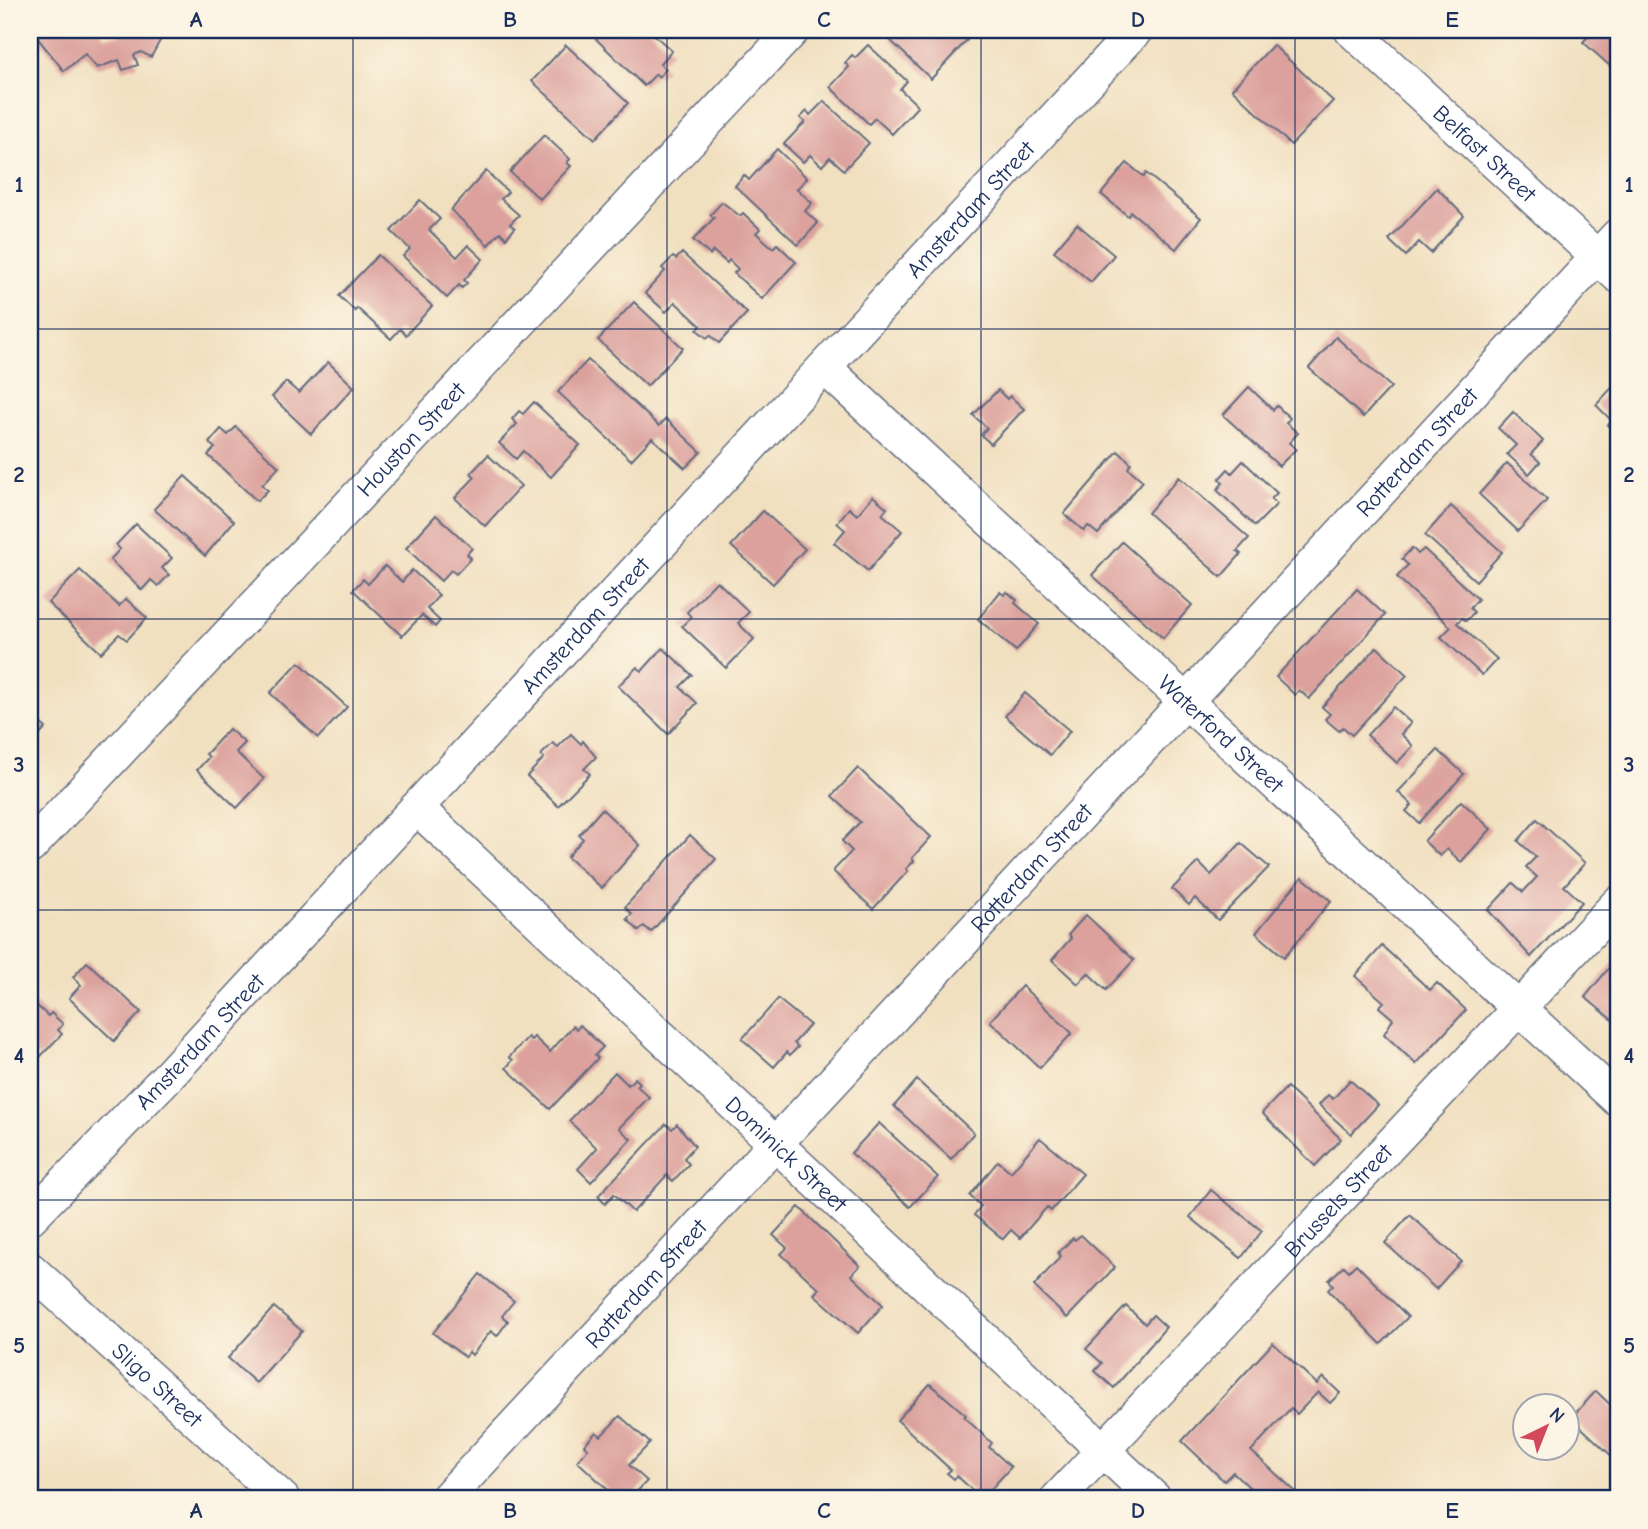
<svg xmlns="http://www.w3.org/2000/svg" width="1648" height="1529" viewBox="0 0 1648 1529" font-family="'Comic Neue',sans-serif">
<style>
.building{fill:#dca19d}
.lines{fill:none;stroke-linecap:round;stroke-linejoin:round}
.street-casing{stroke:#666d80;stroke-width:36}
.street{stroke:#fff;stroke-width:33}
.grid{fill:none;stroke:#1b2f5e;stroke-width:2;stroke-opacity:0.55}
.labels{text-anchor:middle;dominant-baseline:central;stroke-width:7;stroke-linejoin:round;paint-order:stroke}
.street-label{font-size:23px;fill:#1b2f5e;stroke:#fcf5e5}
.neatline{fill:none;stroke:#1b2f5e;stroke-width:2.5}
.grid-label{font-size:23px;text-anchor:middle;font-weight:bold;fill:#1b2f5e}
</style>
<rect width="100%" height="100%" fill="#fcf5e5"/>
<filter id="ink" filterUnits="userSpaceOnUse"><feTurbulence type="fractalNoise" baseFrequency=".0143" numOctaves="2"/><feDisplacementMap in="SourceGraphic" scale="14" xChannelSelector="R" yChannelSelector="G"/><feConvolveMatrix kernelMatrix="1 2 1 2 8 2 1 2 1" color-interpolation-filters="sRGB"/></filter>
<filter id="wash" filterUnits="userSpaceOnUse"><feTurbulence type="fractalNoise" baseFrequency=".00686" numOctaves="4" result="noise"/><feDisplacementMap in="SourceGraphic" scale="28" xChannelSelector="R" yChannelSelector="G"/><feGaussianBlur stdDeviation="1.57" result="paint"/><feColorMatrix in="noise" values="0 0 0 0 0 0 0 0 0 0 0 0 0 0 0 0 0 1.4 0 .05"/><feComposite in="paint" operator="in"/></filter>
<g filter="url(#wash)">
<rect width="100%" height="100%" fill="#f1e0c0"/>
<g id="blocks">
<g class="building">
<polygon points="31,30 99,30 105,37 120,35 123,30 166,30 151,57 141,52 134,55 138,65 123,70 119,60 97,68 85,54 64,71"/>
<polygon points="587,30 649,30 672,51 660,64 666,69 659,77 656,74 644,86"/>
<polygon points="900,30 957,30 967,40 931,79 890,40"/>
<polygon points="1594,30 1618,30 1618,73 1583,42"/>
<polygon points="566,45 628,103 595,139 532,81"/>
<polygon points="868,45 907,81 900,89 918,106 892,134 875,118 869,124 830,87 849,67 845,63 852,55 855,58"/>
<polygon points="1273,45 1333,101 1291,145 1232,89"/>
<polygon points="824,101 869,143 844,170 830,157 822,166 810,155 803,162 784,144 805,122 800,118 807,111 810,115"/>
<polygon points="544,135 570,159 567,163 571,166 540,199 510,172"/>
<polygon points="777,149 807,178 797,189 812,203 805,211 818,223 798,245 735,186 744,175 749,180"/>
<polygon points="1127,163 1144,177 1146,173 1201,218 1176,249 1131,212 1128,216 1101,194"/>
<polygon points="486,171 508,192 501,199 519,215 510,224 515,228 506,238 500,232 488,245 451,210"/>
<polygon points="1437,188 1464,216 1431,253 1419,242 1406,256 1389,240"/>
<polygon points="420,200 440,219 429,230 457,257 468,245 483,259 464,280 467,283 462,288 459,285 447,298 403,256 410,249 391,231"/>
<polygon points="722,202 740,216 743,213 760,229 756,233 773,248 777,244 796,262 762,299 734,273 738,269 729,260 727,263 713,251 710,255 693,240 714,218 710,215"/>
<polygon points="1077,224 1114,255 1091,282 1054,251"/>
<polygon points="682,253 747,313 719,343 710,335 707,338 697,330 701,326 675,302 666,312 645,293 665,271 662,268 673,257 676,259"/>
<polygon points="378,255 432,306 406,335 400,329 391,339 357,308 355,311 339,296"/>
<polygon points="634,302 683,348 647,386 598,340"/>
<polygon points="1336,337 1391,387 1363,417 1309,368"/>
<polygon points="588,360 659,426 666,419 701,452 685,468 652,438 631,460 558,392"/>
<polygon points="328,362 354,387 311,434 272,397 286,382 299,393"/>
<polygon points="1618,381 1618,435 1608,425 1612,421 1596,405"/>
<polygon points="1249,387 1273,410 1277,406 1290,418 1286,423 1298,433 1289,443 1296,449 1279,466 1223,415"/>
<polygon points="998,390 1007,399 1010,396 1024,409 991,444 981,435 987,428 973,415"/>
<polygon points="534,402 580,445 551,477 523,451 516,459 499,443 517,424 512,419 519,411 523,414"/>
<polygon points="1513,412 1543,441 1531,454 1540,462 1529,474 1507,454 1516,445 1498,428"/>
<polygon points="236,427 279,467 262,485 268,490 257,501 208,455 215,448 209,443 221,429 228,435"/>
<polygon points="1118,451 1131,463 1128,468 1143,481 1098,534 1088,526 1084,531 1064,514"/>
<polygon points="488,455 521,486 485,526 455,498 475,477 471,473"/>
<polygon points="1243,461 1277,493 1271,499 1277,504 1255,526 1217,490 1223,483 1219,479 1228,469 1232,473"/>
<polygon points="1507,463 1547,500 1518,531 1479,494"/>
<polygon points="185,476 234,521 205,556 154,509"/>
<polygon points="1179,477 1249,538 1237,551 1241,554 1221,577 1148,513"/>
<polygon points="873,496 887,508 882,514 902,531 868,571 834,543 845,530 837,523 849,508 857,515"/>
<polygon points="1451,506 1502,552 1476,581 1425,535"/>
<polygon points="763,511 805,549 773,584 731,546"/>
<polygon points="436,515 472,548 467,554 471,558 456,574 451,570 441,581 406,548"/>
<polygon points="136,524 172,558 162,568 169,575 158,586 151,580 142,590 110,560 120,549 116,545"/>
<polygon points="1122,542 1192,605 1163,638 1092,575"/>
<polygon points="1412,548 1418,554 1424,549 1478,599 1470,608 1474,612 1466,621 1462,618 1457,623 1497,659 1482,675 1441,637 1451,627 1397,577 1408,565 1402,559"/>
<polygon points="385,566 402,582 412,570 439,595 427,609 440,621 435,627 422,615 402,636 353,590 363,579 368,584"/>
<polygon points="80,570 119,606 126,599 147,618 127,640 119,634 101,653 48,603"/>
<polygon points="717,581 749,612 738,623 754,639 726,668 682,626 691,617 687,612"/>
<polygon points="1357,589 1385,615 1309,699 1299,690 1295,695 1276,677"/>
<polygon points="1000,592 1004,595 1007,592 1017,600 1015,603 1039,624 1016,651 978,619"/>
<polygon points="1377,647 1407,675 1352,735 1343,727 1339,731 1325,719 1330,714 1322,707"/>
<polygon points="663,648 692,675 680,687 697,703 668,734 618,686 637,667 642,671"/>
<polygon points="299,662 347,707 318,738 270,693"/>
<polygon points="1025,693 1070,731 1050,755 1005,716"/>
<polygon points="30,694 40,704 30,714 46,728 30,746"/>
<polygon points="1393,707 1411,723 1401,734 1413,746 1397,763 1367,735"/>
<polygon points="229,729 245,743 236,752 264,779 237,808 197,770 209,757 206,754"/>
<polygon points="571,734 581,744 583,741 596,757 584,769 590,774 558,806 527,776 544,758 541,755 553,743 558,747"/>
<polygon points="1438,750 1464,774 1419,823 1406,811 1412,805 1398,792"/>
<polygon points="858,768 931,837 912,858 914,861 906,869 908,871 873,909 833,871 852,851 842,841 860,822 832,796"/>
<polygon points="1461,801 1491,829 1461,862 1447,849 1440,856 1424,841"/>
<polygon points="602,809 640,845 602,888 567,857 583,839 579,835"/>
<polygon points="1537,819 1585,863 1564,886 1582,902 1531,957 1488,910 1513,883 1523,892 1537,877 1526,867 1536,857 1518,841"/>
<polygon points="690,835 716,859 651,932 644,926 639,931 627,919 632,914 625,907"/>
<polygon points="1241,843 1269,867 1218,920 1195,898 1189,905 1172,889 1198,862 1211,875"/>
<polygon points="1302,877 1331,901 1284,957 1256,933"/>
<polygon points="1086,915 1134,960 1106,990 1088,973 1078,984 1052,960 1071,938 1068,935"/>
<polygon points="1382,946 1430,990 1437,983 1466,1010 1416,1064 1384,1034 1393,1019 1379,1007 1384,1002 1355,976"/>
<polygon points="1618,957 1618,1022 1617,1024 1585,997"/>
<polygon points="87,962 141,1012 114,1041 69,998 81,985 73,977"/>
<polygon points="1022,986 1072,1033 1040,1068 990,1021"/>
<polygon points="778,999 810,1025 794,1043 798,1047 790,1055 787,1052 774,1067 742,1039"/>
<polygon points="30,1004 33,1007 35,1004 48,1016 51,1013 63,1024 58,1030 62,1034 39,1058 30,1049"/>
<polygon points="580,1025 603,1047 595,1055 598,1058 550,1109 506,1068 513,1060 509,1057 528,1037 531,1040 534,1037 550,1052 573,1026 577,1029"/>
<polygon points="615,1072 628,1085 635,1078 640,1083 637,1086 649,1097 619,1128 631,1139 591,1182 578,1169 597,1148 569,1121"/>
<polygon points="917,1080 974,1133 951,1159 894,1106"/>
<polygon points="1350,1080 1378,1105 1351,1134 1319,1105 1328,1095 1333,1099"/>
<polygon points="1287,1087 1341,1139 1315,1166 1262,1113"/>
<polygon points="879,1123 938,1177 910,1207 851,1153"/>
<polygon points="666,1124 672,1129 677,1124 695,1146 684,1158 689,1164 673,1181 667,1175 633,1212 614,1194 605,1204 598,1196"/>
<polygon points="1040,1138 1083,1174 1051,1211 1047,1207 1020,1238 1011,1230 1003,1239 974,1215 981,1206 970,1196 998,1161 1011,1172"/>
<polygon points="1211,1190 1262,1231 1241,1258 1190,1217"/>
<polygon points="799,1207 860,1266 851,1275 883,1305 858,1333 814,1294 819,1289 781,1254 787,1248 773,1235"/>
<polygon points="1410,1215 1461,1261 1436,1289 1385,1243"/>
<polygon points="1081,1235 1115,1267 1067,1318 1034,1286 1061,1256 1058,1253 1073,1238 1075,1240"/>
<polygon points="1356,1264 1408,1317 1381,1344 1328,1290 1333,1285 1329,1280 1344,1266 1349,1271"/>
<polygon points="480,1274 514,1301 502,1316 508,1321 497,1336 491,1331 472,1355 469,1352 465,1357 433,1333"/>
<polygon points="1126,1306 1145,1324 1153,1315 1166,1327 1114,1388 1095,1371 1102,1363 1086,1349"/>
<polygon points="274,1307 302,1331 256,1383 228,1358"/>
<polygon points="1273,1343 1317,1384 1323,1377 1340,1393 1330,1403 1318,1392 1297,1414 1291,1408 1251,1451 1296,1492 1290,1499 1262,1499 1233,1472 1224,1481 1182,1441"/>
<polygon points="930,1384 966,1415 964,1417 992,1443 989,1447 1011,1467 982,1499 957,1476 954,1479 947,1473 951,1470 897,1420"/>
<polygon points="1596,1391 1618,1412 1617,1461 1571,1418"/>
<polygon points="620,1416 650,1443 629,1465 647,1481 630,1499 618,1499 577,1461 588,1449 584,1445 596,1432 601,1436"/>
</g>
</g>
</g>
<g filter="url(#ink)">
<use href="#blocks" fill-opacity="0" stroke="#666d80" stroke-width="2"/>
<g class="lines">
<defs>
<g id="street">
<path id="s1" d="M1351,30L1618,276"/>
<path id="s2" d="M825,368L1618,1100"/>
<path id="s3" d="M417,808L1155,1499"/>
<path id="s4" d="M30,847L793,30"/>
<path id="s5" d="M30,1218L172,1072L1136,30"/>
<path id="s6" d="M30,1269L283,1499"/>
<path id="s7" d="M446,1499L1618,235"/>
<path id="s8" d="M1057,1499L1618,903"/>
</g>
</defs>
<use href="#street" class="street-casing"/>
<use href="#street" class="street"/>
</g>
</g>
<path class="grid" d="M353,30V1499M667,30V1499M981,30V1499M1295,30V1499M30,329H1618M30,619H1618M30,910H1618M30,1200H1618"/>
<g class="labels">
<g class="street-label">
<text stroke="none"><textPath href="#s1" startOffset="182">Belfast Street</textPath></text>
<text stroke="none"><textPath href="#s5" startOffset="1379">Amsterdam Street</textPath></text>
<text stroke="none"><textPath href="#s4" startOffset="558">Houston Street</textPath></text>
<text stroke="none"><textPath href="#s7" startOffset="1428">Rotterdam Street</textPath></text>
<text stroke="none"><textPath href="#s5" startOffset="812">Amsterdam Street</textPath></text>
<text stroke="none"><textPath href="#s2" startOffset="539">Waterford Street</textPath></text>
<text stroke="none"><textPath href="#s7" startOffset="861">Rotterdam Street</textPath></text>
<text stroke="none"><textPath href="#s5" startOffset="245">Amsterdam Street</textPath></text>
<text stroke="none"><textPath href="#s3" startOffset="506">Dominick Street</textPath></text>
<text stroke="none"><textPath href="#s8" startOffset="410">Brussels Street</textPath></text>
<text stroke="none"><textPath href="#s7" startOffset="294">Rotterdam Street</textPath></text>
<text stroke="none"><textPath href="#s6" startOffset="172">Sligo Street</textPath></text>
</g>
</g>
<rect width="1648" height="1529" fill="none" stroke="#fcf5e5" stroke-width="77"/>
<g transform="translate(1546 1427) rotate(43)"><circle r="33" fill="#fcf5e5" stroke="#a2a6af" stroke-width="2"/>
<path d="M0-5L12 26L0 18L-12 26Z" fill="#d1495b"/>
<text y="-10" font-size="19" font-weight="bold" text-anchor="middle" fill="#1b2f5e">N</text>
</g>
<rect x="38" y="38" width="1572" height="1452" class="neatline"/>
<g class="grid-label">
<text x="196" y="27">A</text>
<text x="510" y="27">B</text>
<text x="824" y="27">C</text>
<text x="1138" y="27">D</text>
<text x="1452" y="27">E</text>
<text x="19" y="192">1</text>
<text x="1629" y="192">1</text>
<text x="19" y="482">2</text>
<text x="1629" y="482">2</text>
<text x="19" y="772">3</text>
<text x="1629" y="772">3</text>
<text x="19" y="1063">4</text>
<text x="1629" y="1063">4</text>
<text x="19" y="1353">5</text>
<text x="1629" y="1353">5</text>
<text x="196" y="1518">A</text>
<text x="510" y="1518">B</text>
<text x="824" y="1518">C</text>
<text x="1138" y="1518">D</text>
<text x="1452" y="1518">E</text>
</g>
</svg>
